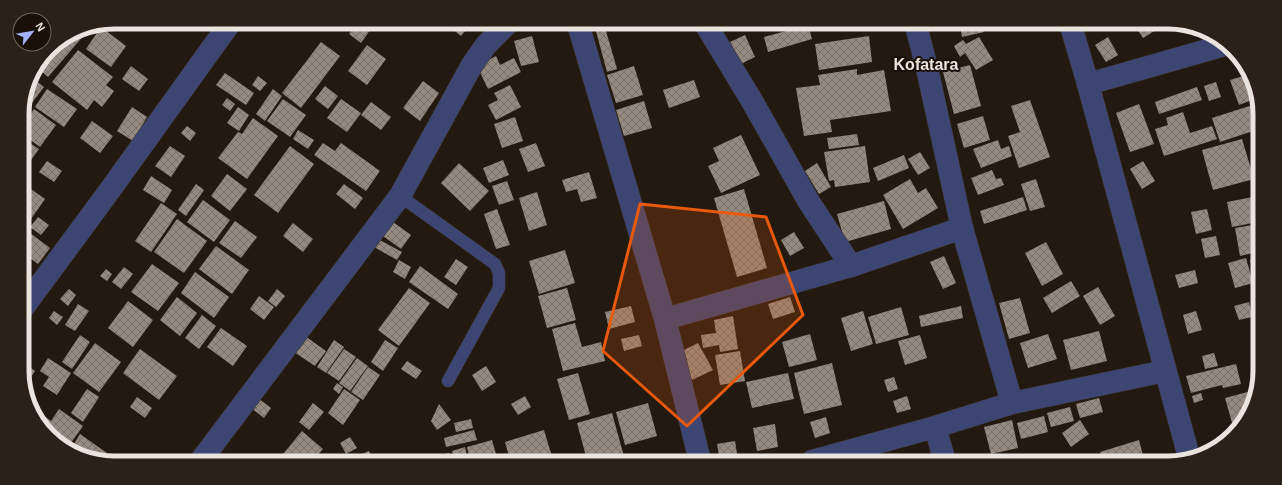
<svg xmlns="http://www.w3.org/2000/svg" width="1282" height="485" viewBox="0 0 1282 485" font-family="Arial,sans-serif">
<style>
.building{fill:url(#building-cross-hatch)}
.lines{fill:none;stroke-linecap:round;stroke-linejoin:round}
.lane-casing{stroke:#3e352e;stroke-width:13}
.street-casing{stroke:#3e352e;stroke-width:23}
.lane{stroke:#3d4573;stroke-width:12}
.street{stroke:#3d4573;stroke-width:22}
.marked{fill:#e8590c;fill-opacity:0.2;stroke:#e8590c;stroke-width:3;stroke-linejoin:round}
.labels{text-anchor:middle;dominant-baseline:central;stroke-width:4;stroke-linejoin:round;paint-order:stroke}
.district-label{font-size:16px;font-weight:bold;fill:#eae4de;stroke:#191008}
.rim{fill:none;stroke:#eae4de;stroke-width:5}
</style>
<defs>
<pattern id="building-cross-hatch" width="8" height="8" patternUnits="userSpaceOnUse"><rect width="8" height="8" fill="#958a7f"/><path d="M0 0l8 8M0 8l8-8" fill="none" stroke="#79726a"/></pattern>
</defs>
<rect width="100%" height="100%" fill="#221911"/>
<g class="building">
<polygon points="357,23 375,23 361,43 349,34"/>
<polygon points="445,23 457,24 471,24 461,36"/>
<polygon points="594,24 604,24 617,69 607,72"/>
<polygon points="808,25 812,39 768,52 764,37"/>
<polygon points="960,26 983,26 984,32 962,37"/>
<polygon points="101,27 126,46 111,67 86,49"/>
<polygon points="1136,27 1161,27 1143,38"/>
<polygon points="79,29 81,29 86,33 48,77 39,69 65,38"/>
<polygon points="745,35 755,57 741,64 730,42"/>
<polygon points="532,36 539,62 521,66 514,41"/>
<polygon points="869,36 872,62 819,70 815,44"/>
<polygon points="979,37 993,60 976,70 965,53 960,57 954,46 963,40 966,44"/>
<polygon points="1108,37 1118,55 1106,62 1095,45"/>
<polygon points="321,42 340,56 301,108 282,93"/>
<polygon points="367,45 386,59 367,85 348,71"/>
<polygon points="78,50 113,77 106,85 114,91 102,107 94,100 87,110 52,82"/>
<polygon points="496,56 500,65 514,58 521,72 488,89 477,66"/>
<polygon points="970,65 981,106 954,114 943,72"/>
<polygon points="131,66 148,79 139,91 122,79"/>
<polygon points="634,66 643,95 616,103 607,75"/>
<polygon points="857,69 857,75 884,70 891,111 830,120 832,132 804,136 796,88 820,85 818,75"/>
<polygon points="225,73 254,93 246,105 216,85"/>
<polygon points="1247,75 1257,98 1239,105 1230,80"/>
<polygon points="258,76 267,83 260,91 252,85"/>
<polygon points="31,77 44,87 22,116 22,108"/>
<polygon points="694,80 700,97 669,108 663,90"/>
<polygon points="423,81 439,93 420,121 403,108"/>
<polygon points="1216,82 1221,97 1209,101 1204,86"/>
<polygon points="510,85 521,107 496,120 488,105 498,100 494,93"/>
<polygon points="325,86 338,96 328,109 315,99"/>
<polygon points="1197,87 1202,100 1159,114 1155,102"/>
<polygon points="47,89 77,109 64,127 35,107"/>
<polygon points="273,89 282,96 265,121 256,114"/>
<polygon points="227,98 235,104 230,111 222,105"/>
<polygon points="283,99 306,115 290,137 267,121"/>
<polygon points="341,99 361,113 347,132 327,118"/>
<polygon points="1030,100 1050,157 1019,168 1008,136 1020,132 1011,106"/>
<polygon points="644,101 652,128 624,136 616,110"/>
<polygon points="371,102 391,117 381,130 361,115"/>
<polygon points="1259,103 1259,129 1220,142 1212,118"/>
<polygon points="1139,104 1154,144 1130,152 1116,113"/>
<polygon points="132,107 147,117 133,141 117,131"/>
<polygon points="238,107 249,115 239,131 227,123"/>
<polygon points="34,109 56,125 40,147 22,134 22,125"/>
<polygon points="1183,112 1190,133 1212,126 1217,139 1164,156 1155,129 1168,125 1166,118"/>
<polygon points="983,116 990,140 964,148 957,124"/>
<polygon points="515,117 523,141 502,148 494,124"/>
<polygon points="253,118 278,136 247,179 218,158 238,132 242,134"/>
<polygon points="92,121 113,136 100,153 80,138"/>
<polygon points="187,126 196,133 190,141 181,133"/>
<polygon points="298,130 314,140 308,149 293,139"/>
<polygon points="857,134 859,145 829,149 827,138"/>
<polygon points="741,135 760,175 721,193 708,166 719,161 713,148"/>
<polygon points="22,138 39,149 31,160 22,154"/>
<polygon points="1242,139 1254,179 1213,190 1202,150"/>
<polygon points="998,140 1001,149 1009,146 1012,156 981,168 973,149"/>
<polygon points="323,143 335,151 341,143 380,171 366,191 314,155"/>
<polygon points="536,143 545,166 528,172 519,149"/>
<polygon points="170,146 185,156 171,177 155,166"/>
<polygon points="290,146 314,164 278,213 254,195"/>
<polygon points="865,146 870,182 835,187 834,180 829,181 824,152"/>
<polygon points="920,152 930,168 918,175 908,159"/>
<polygon points="904,155 909,168 878,181 873,168"/>
<polygon points="503,160 509,175 489,183 483,168"/>
<polygon points="47,161 62,171 54,182 39,172"/>
<polygon points="1143,161 1155,181 1142,189 1130,169"/>
<polygon points="459,163 489,191 470,211 441,183"/>
<polygon points="817,163 831,187 819,194 805,171"/>
<polygon points="992,170 996,179 1001,178 1004,185 978,195 971,178"/>
<polygon points="589,172 597,198 581,202 577,189 566,192 562,180"/>
<polygon points="227,174 247,189 230,211 211,196"/>
<polygon points="151,176 172,190 164,203 143,190"/>
<polygon points="910,179 918,193 926,188 938,208 903,229 883,195"/>
<polygon points="1036,179 1045,207 1030,211 1021,184"/>
<polygon points="507,181 514,200 499,205 492,186"/>
<polygon points="196,184 204,190 186,216 178,210"/>
<polygon points="344,184 363,198 355,209 336,194"/>
<polygon points="28,187 45,199 29,222 23,218 23,194"/>
<polygon points="744,189 767,268 737,277 714,198"/>
<polygon points="537,192 547,225 529,231 519,198"/>
<polygon points="1258,196 1258,222 1232,227 1227,202"/>
<polygon points="1023,197 1027,210 984,224 980,211"/>
<polygon points="203,200 230,220 214,242 187,222"/>
<polygon points="884,201 891,229 845,242 837,214"/>
<polygon points="161,203 177,214 151,252 135,241"/>
<polygon points="497,209 510,245 496,249 484,214"/>
<polygon points="1207,209 1212,230 1196,234 1191,212"/>
<polygon points="38,217 49,225 41,235 30,227"/>
<polygon points="177,219 207,241 184,273 154,252"/>
<polygon points="235,221 257,237 241,258 219,243"/>
<polygon points="393,222 411,235 401,249 383,236"/>
<polygon points="293,223 313,239 303,252 283,236"/>
<polygon points="1258,224 1257,252 1240,256 1235,228"/>
<polygon points="26,230 50,248 38,264 23,253 23,235"/>
<polygon points="794,232 804,248 790,256 781,240"/>
<polygon points="1216,236 1220,255 1205,258 1201,239"/>
<polygon points="378,239 402,252 397,260 374,247"/>
<polygon points="1046,242 1063,274 1042,286 1025,253"/>
<polygon points="216,246 249,270 232,294 199,269"/>
<polygon points="565,250 575,283 539,294 529,261"/>
<polygon points="944,256 956,283 943,289 930,262"/>
<polygon points="1246,258 1253,283 1235,288 1228,263"/>
<polygon points="1257,258 1257,282 1256,282 1250,260"/>
<polygon points="456,259 468,267 456,285 444,277"/>
<polygon points="399,260 411,267 405,279 393,272"/>
<polygon points="23,264 31,271 24,279 23,278"/>
<polygon points="152,264 179,283 158,311 131,292"/>
<polygon points="420,266 458,294 448,309 409,282"/>
<polygon points="124,267 133,274 121,289 112,282"/>
<polygon points="106,269 112,274 107,281 100,276"/>
<polygon points="1195,270 1198,283 1179,288 1175,275"/>
<polygon points="195,272 229,297 214,318 181,293"/>
<polygon points="1071,281 1080,296 1052,313 1043,298"/>
<polygon points="1098,287 1115,316 1100,325 1083,296"/>
<polygon points="409,288 430,303 399,346 378,330"/>
<polygon points="567,288 576,320 547,328 538,296"/>
<polygon points="69,289 76,295 68,306 60,299"/>
<polygon points="277,289 285,296 276,307 268,301"/>
<polygon points="259,296 274,307 264,320 250,309"/>
<polygon points="177,297 197,313 180,336 160,320"/>
<polygon points="790,297 795,312 773,319 768,304"/>
<polygon points="1020,298 1030,333 1009,339 999,303"/>
<polygon points="128,301 153,320 133,347 108,328"/>
<polygon points="1249,302 1252,317 1239,320 1234,306"/>
<polygon points="78,304 89,311 75,331 65,325"/>
<polygon points="631,306 635,322 609,329 605,312"/>
<polygon points="961,306 963,318 921,327 919,316"/>
<polygon points="901,307 909,335 876,344 868,317"/>
<polygon points="54,311 63,317 57,325 49,318"/>
<polygon points="863,311 873,344 851,351 841,318"/>
<polygon points="1196,311 1202,330 1188,334 1183,315"/>
<polygon points="202,315 216,326 199,349 185,338"/>
<polygon points="733,316 738,349 720,352 719,345 703,348 701,335 716,333 714,320"/>
<polygon points="575,323 582,347 601,342 605,361 563,371 552,329"/>
<polygon points="221,328 247,346 233,366 207,347"/>
<polygon points="1099,331 1107,361 1071,370 1063,340"/>
<polygon points="810,334 817,360 789,367 782,342"/>
<polygon points="1048,334 1057,359 1028,368 1020,343"/>
<polygon points="80,335 90,342 72,369 62,362"/>
<polygon points="639,335 642,346 624,351 621,339"/>
<polygon points="920,335 927,358 905,365 898,341"/>
<polygon points="305,336 326,351 315,366 294,352"/>
<polygon points="334,340 344,347 326,373 317,367"/>
<polygon points="385,340 398,348 383,371 371,362"/>
<polygon points="95,343 121,362 99,392 73,373"/>
<polygon points="698,343 713,370 692,380 678,353"/>
<polygon points="140,349 177,376 159,400 123,373"/>
<polygon points="344,349 356,357 339,381 327,373"/>
<polygon points="740,351 745,381 720,385 715,355"/>
<polygon points="1214,353 1218,366 1205,369 1202,356"/>
<polygon points="48,358 71,373 57,395 43,386 49,377 40,371"/>
<polygon points="357,358 368,366 350,391 339,383"/>
<polygon points="407,361 422,371 416,379 401,369"/>
<polygon points="24,363 35,371 27,383 24,381"/>
<polygon points="832,363 842,405 804,414 794,373"/>
<polygon points="1236,364 1241,384 1223,388 1222,385 1191,393 1186,376"/>
<polygon points="486,366 496,382 482,391 472,375"/>
<polygon points="368,367 380,375 363,400 351,392"/>
<polygon points="578,373 590,414 569,420 557,379"/>
<polygon points="788,373 794,399 752,408 746,382"/>
<polygon points="894,377 898,389 888,392 884,380"/>
<polygon points="337,383 343,387 339,394 333,389"/>
<polygon points="87,389 99,397 83,422 71,413"/>
<polygon points="344,389 360,400 343,425 328,413"/>
<polygon points="1255,390 1255,400 1234,430 1225,398"/>
<polygon points="1201,393 1203,400 1194,403 1192,396"/>
<polygon points="525,396 531,407 518,415 511,404"/>
<polygon points="907,396 911,409 897,413 893,401"/>
<polygon points="137,397 152,408 145,418 130,407"/>
<polygon points="258,398 271,408 264,418 251,408"/>
<polygon points="1099,398 1103,412 1080,418 1076,404"/>
<polygon points="313,403 324,412 309,430 299,422"/>
<polygon points="648,403 657,436 625,445 616,412"/>
<polygon points="439,404 451,420 437,430 431,421"/>
<polygon points="1070,407 1074,421 1051,427 1047,413"/>
<polygon points="59,409 83,426 68,447 45,432 37,415 39,412 51,421"/>
<polygon points="612,413 625,460 587,460 577,423"/>
<polygon points="1044,416 1048,432 1021,439 1017,423"/>
<polygon points="826,417 830,433 815,438 810,422"/>
<polygon points="471,419 473,428 456,432 454,423"/>
<polygon points="1012,420 1018,448 991,454 984,427"/>
<polygon points="1080,420 1089,434 1071,447 1062,433"/>
<polygon points="775,424 778,447 757,451 753,428"/>
<polygon points="474,430 477,440 446,447 444,438"/>
<polygon points="544,430 553,460 510,460 505,442"/>
<polygon points="302,431 323,449 314,459 289,459 283,454"/>
<polygon points="80,434 114,458 85,458 71,449"/>
<polygon points="350,437 357,448 346,454 340,443"/>
<polygon points="492,440 496,454 470,460 467,447"/>
<polygon points="1139,440 1145,463 1103,463 1100,452"/>
<polygon points="735,441 738,460 720,461 717,444"/>
<polygon points="465,447 468,460 454,460 452,451"/>
<polygon points="369,451 373,459 350,459"/>
<polygon points="449,453 451,460 425,460 425,459"/>
<polygon points="338,455 339,459 320,459 320,458"/>
<polygon points="872,458 873,462 863,461"/>
</g>
<g class="lines">
<defs>
<polyline id="lane" points="400,196 495,264 499,273 499,288 448,381"/>
<g id="street">
<polyline points="578,24 665,319 700,461"/>
<polyline points="706,25 752,101 809,202 851,266"/>
<polyline points="916,26 926,64 962,228 1012,403"/>
<polyline points="1071,26 1088,84 1189,457"/>
<polyline points="1088,84 1225,45"/>
<polyline points="23,308 110,190 230,23"/>
<polyline points="665,319 851,266 962,228"/>
<polyline points="935,427 945,462"/>
<polyline points="202,459 400,196 472,65 486,45 507,24"/>
<polyline points="812,461 935,427 1012,403 1165,371"/>
</g>
</defs>
<use href="#lane" class="lane-casing"/>
<use href="#street" class="street-casing"/>
<use href="#lane" class="lane"/>
<use href="#street" class="street"/>
</g>
<path class="marked" d="M640,204L766,217L803,315L687,426L603,351Z"/>
<g class="labels">
<g class="district-label">
<text x="926" y="64">Kofatara</text>
</g>
</g>
<path d="M0 0H1282V485H0ZM114 29H1168A85 85 0 0 1 1253 114V371A85 85 0 0 1 1168 456H114A85 85 0 0 1 29 371V114A85 85 0 0 1 114 29Z" fill="#2a2119" fill-rule="evenodd"/>
<path class="rim" d="M114 29H1168A85 85 0 0 1 1253 114V371A85 85 0 0 1 1168 456H114A85 85 0 0 1 29 371V114A85 85 0 0 1 114 29Z"/>
<g transform="translate(32 32) rotate(59)"><circle r="19" fill="#191008" stroke="#6d655e"/>
<path d="M0-3L7 15L0 10L-7 15Z" fill="#a4b2fc"/>
<text y="-6" font-size="11" font-weight="bold" text-anchor="middle" fill="#eae4de">N</text>
</g>
</svg>
